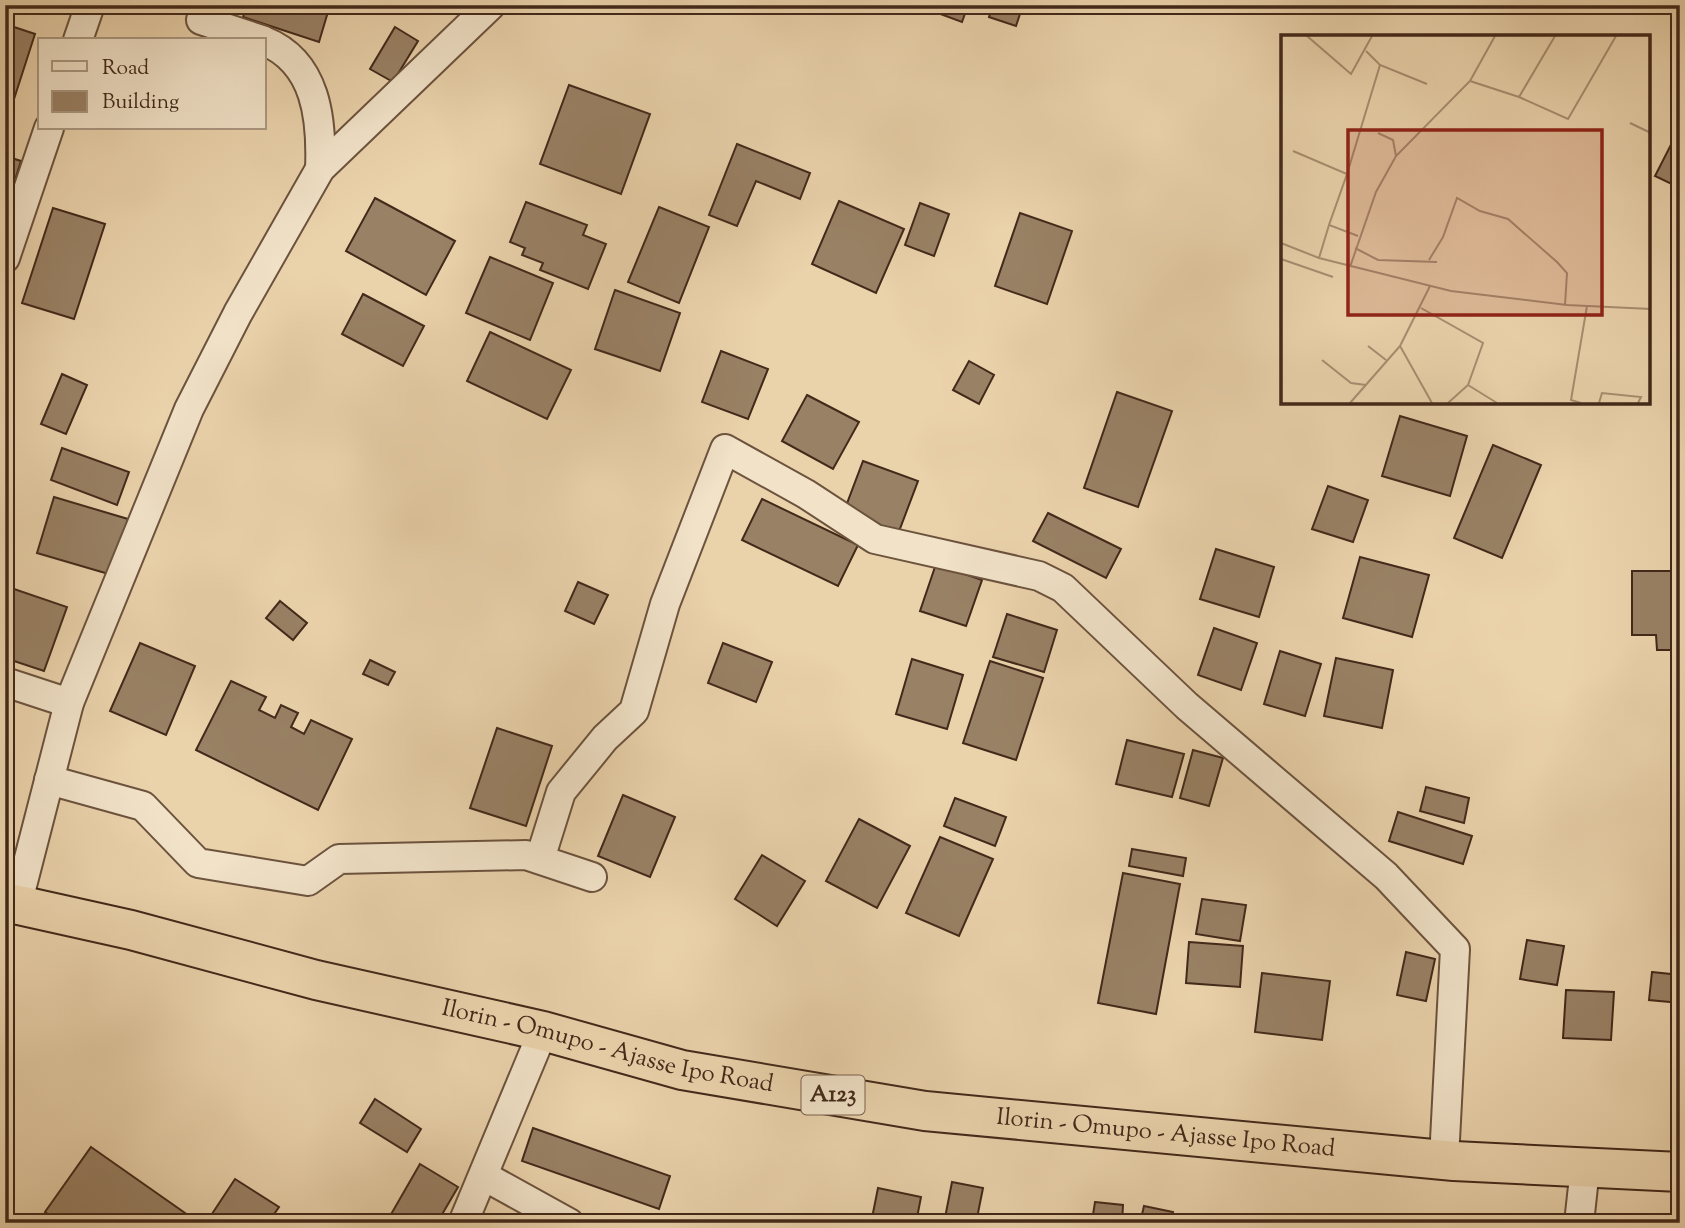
<svg xmlns="http://www.w3.org/2000/svg" width="1685" height="1228" viewBox="0 0 1685 1228" font-family="'Sorts Mill Goudy',serif">
<style>
.building{fill:#998165;stroke:#42291a;stroke-width:2}
.lines{fill:none;stroke-linecap:round;stroke-linejoin:round}
.street-casing{stroke:#6c533e;stroke-width:32}
.highway-casing{stroke:#42291a;stroke-width:42}
.street{stroke:#f1e2c8;stroke-width:28}
.highway{stroke:#ead2ab;stroke-width:38}
.labels{text-anchor:middle;dominant-baseline:central;stroke-width:5;stroke-linejoin:round;paint-order:stroke}
.shield{fill:#f1e2c8;stroke:#76604e;stroke-width:2}
.shield-label{font-size:23px;font-weight:bold;fill:#42291a}
.street-label{font-size:24px;fill:#42291a;stroke:#f1e2c8}
.inset-road{fill:none;stroke:#a78e71;stroke-width:2}
.view{fill:#8f2418;fill-opacity:0.15;stroke:#8f2418;stroke-width:3.5}
.inset-edge{fill:none;stroke:#42291a;stroke-width:3.5}
</style>
<rect width="100%" height="100%" fill="#ead2ab"/>
<filter id="stains"><feTurbulence type="fractalNoise" baseFrequency=".00286" numOctaves="4"/><feColorMatrix values="0 0 0 0 .2 0 0 0 0 .09 0 0 0 0 .02 0 0 0 .5 -.17"/></filter>
<radialGradient id="worn" r=".72"><stop offset=".6" stop-color="#630" stop-opacity="0"/><stop offset="1" stop-color="#630" stop-opacity=".3"/></radialGradient>
<g class="building">
<polygon points="208,5 230,5 229,10"/>
<polygon points="247,5 330,5 319,42 243,17"/>
<polygon points="916,5 968,5 962,22"/>
<polygon points="993,5 1023,5 1016,26 989,17"/>
<polygon points="5,24 35,34 5,127"/>
<polygon points="395,27 418,41 393,82 370,69"/>
<polygon points="569,85 650,114 621,194 540,164"/>
<polygon points="1680,127 1680,188 1655,176"/>
<polygon points="737,144 810,173 800,199 756,181 737,226 709,215"/>
<polygon points="5,156 21,161 5,211"/>
<polygon points="375,198 455,241 426,295 346,251"/>
<polygon points="839,201 904,229 876,293 812,264"/>
<polygon points="526,202 587,225 583,235 606,244 588,289 540,270 543,263 522,255 525,248 510,242"/>
<polygon points="920,203 949,214 934,256 905,245"/>
<polygon points="659,207 709,227 679,303 628,282"/>
<polygon points="53,208 105,224 74,319 22,303"/>
<polygon points="1020,213 1072,231 1047,304 995,286"/>
<polygon points="490,257 553,283 530,340 466,313"/>
<polygon points="615,290 680,313 660,371 595,349"/>
<polygon points="363,294 424,326 403,366 342,334"/>
<polygon points="490,332 571,370 547,419 467,381"/>
<polygon points="721,351 768,369 748,419 702,402"/>
<polygon points="969,361 994,375 979,404 953,390"/>
<polygon points="62,374 87,385 66,434 41,424"/>
<polygon points="1117,392 1172,411 1138,507 1084,488"/>
<polygon points="807,395 859,422 833,469 782,441"/>
<polygon points="1400,416 1467,436 1450,496 1382,476"/>
<polygon points="1493,445 1541,465 1502,558 1454,538"/>
<polygon points="62,448 129,472 117,505 51,480"/>
<polygon points="863,461 918,481 898,534 843,514"/>
<polygon points="1328,486 1368,500 1353,542 1312,529"/>
<polygon points="54,497 128,519 112,575 37,553"/>
<polygon points="762,499 858,545 838,586 742,540"/>
<polygon points="1048,513 1121,549 1106,578 1033,541"/>
<polygon points="5,536 11,538 5,560"/>
<polygon points="1216,549 1274,567 1259,617 1200,599"/>
<polygon points="1360,557 1429,575 1412,637 1343,618"/>
<polygon points="936,564 982,580 966,626 920,611"/>
<polygon points="1632,571 1680,571 1680,650 1657,650 1656,635 1632,635"/>
<polygon points="578,582 608,595 594,624 565,611"/>
<polygon points="14,589 67,607 44,671 5,658 5,615"/>
<polygon points="280,601 307,623 293,640 266,618"/>
<polygon points="1007,614 1057,630 1044,672 993,657"/>
<polygon points="1214,628 1257,643 1241,690 1198,675"/>
<polygon points="140,643 195,666 166,735 110,711"/>
<polygon points="723,643 772,662 756,702 708,683"/>
<polygon points="1280,651 1321,664 1305,716 1264,704"/>
<polygon points="1336,658 1393,670 1382,728 1324,716"/>
<polygon points="912,659 963,675 947,729 896,714"/>
<polygon points="370,660 395,672 388,685 363,674"/>
<polygon points="990,661 1043,678 1016,760 963,743"/>
<polygon points="231,681 266,697 259,710 275,718 281,705 298,713 291,727 304,734 311,720 352,739 318,810 196,750"/>
<polygon points="497,728 552,746 526,826 470,808"/>
<polygon points="1127,740 1184,754 1172,797 1116,784"/>
<polygon points="1193,750 1223,758 1209,806 1180,798"/>
<polygon points="1426,787 1469,798 1464,823 1420,811"/>
<polygon points="623,795 675,817 650,877 598,856"/>
<polygon points="955,798 1006,817 995,846 944,826"/>
<polygon points="1398,812 1472,836 1463,864 1389,841"/>
<polygon points="859,819 910,846 877,908 826,881"/>
<polygon points="940,837 993,859 959,936 906,913"/>
<polygon points="1132,849 1186,858 1183,876 1129,866"/>
<polygon points="762,855 805,881 777,926 735,899"/>
<polygon points="1123,873 1180,884 1156,1014 1098,1003"/>
<polygon points="1202,899 1246,905 1240,941 1196,934"/>
<polygon points="1527,940 1564,946 1557,985 1520,979"/>
<polygon points="1189,942 1243,946 1240,987 1186,983"/>
<polygon points="1406,952 1435,959 1426,1001 1397,995"/>
<polygon points="1652,972 1680,975 1680,1003 1649,1000"/>
<polygon points="1262,973 1330,981 1322,1040 1255,1032"/>
<polygon points="1566,990 1614,992 1611,1040 1563,1038"/>
<polygon points="375,1099 421,1129 407,1152 360,1123"/>
<polygon points="533,1128 670,1176 659,1209 522,1161"/>
<polygon points="91,1147 185,1213 178,1223 61,1223 45,1212"/>
<polygon points="420,1164 458,1187 437,1223 386,1223"/>
<polygon points="235,1179 279,1207 268,1223 206,1223"/>
<polygon points="952,1182 983,1188 976,1223 944,1223"/>
<polygon points="878,1188 921,1197 916,1223 871,1223"/>
<polygon points="1095,1202 1123,1205 1122,1223 1092,1221"/>
<polygon points="1144,1206 1173,1212 1171,1223 1140,1223"/>
</g>
<g class="lines">
<defs>
<g id="street">
<polyline points="201,20 262,40"/>
<polyline points="78,40 90,5"/>
<path d="M264,41C317,62 322,120 320,169"/>
<polyline points="5,258 49,128"/>
<polyline points="5,682 69,703"/>
<polyline points="49,780 143,806 198,863 308,881 339,859 526,855 592,877"/>
<polyline points="540,859 561,792 605,738 634,711 665,604 725,449 806,494 875,539 1039,576 1063,588 1187,706 1386,876 1455,949 1444,1159"/>
<polyline points="17,905 69,703 189,409 238,313 320,169 491,5"/>
<polyline points="484,1176 569,1223"/>
<polyline points="463,1223 543,1031"/>
<polyline points="1579,1223 1585,1168"/>
</g>
<g id="highway">
<path id="s1" d="M5,902L131,930L316,980L543,1031L682,1070L925,1111L1454,1161L1680,1172"/>
</g>
</defs>
<use href="#street" class="street-casing"/>
<use href="#highway" class="highway-casing"/>
<use href="#street" class="street"/>
<use href="#highway" class="highway"/>
</g>
<g class="labels">
<rect class="shield" x="801.5" y="1075.5" width="63" height="39" rx="5"/>
<g class="shield-label">
<text x="833" y="1095">A123</text>
</g>
<g class="street-label">
<text stroke="none"><textPath href="#s1" startOffset="620">Ilorin - Omupo - Ajasse Ipo Road</textPath></text>
<text stroke="none"><textPath href="#s1" startOffset="1186">Ilorin - Omupo - Ajasse Ipo Road</textPath></text>
</g>
</g>
<g transform="translate(1281 35)">
<rect width="369" height="369" fill="#ead2ab"/>
<path class="inset-road" d="M26,1L70,39L91,1M85,16L99,30L146,49M189,46L238,62L274,1M238,62L287,84L335,1M349,88L370,98M97,98L112,105L115,121M12,116L66,139L48,190L77,201M66,139L99,30M0,208L38,223L170,256L286,270L370,274M74,213L97,225L156,227M38,223L48,190M0,224L52,242M148,225L162,202L176,163L199,176L227,184L276,227L286,238L284,270M69,232L95,157L115,121L189,46L214,1M149,251L119,311L151,368M140,273L202,308L187,350L167,368M87,311L105,325M41,325L70,348L85,350M187,350L216,368M69,368L119,311M300,368L290,365L306,271M318,368L321,358L360,362L357,368"/>
<path class="view" d="M67,95H321V280H67Z"/>
<rect width="369" height="369" class="inset-edge"/>
</g>
<rect width="1685" height="1228" fill="none" stroke="#ead2ab" stroke-width="28"/>
<rect x="7" y="7" width="1671" height="1214" fill="none" stroke="#42291a" stroke-width="3.5"/>
<rect x="14" y="14" width="1657" height="1200" fill="none" stroke="#42291a" stroke-width="2"/>
<rect x="38" y="38" width="228" height="91" fill="#f1e2c8" stroke="#ab9882" stroke-width="2"/>
<rect x="52" y="61" width="35" height="10" fill="#f1e2c8" stroke="#ab9882" stroke-width="2"/>
<text x="102" y="74" font-size="21" fill="#42291a">Road</text>
<rect x="52" y="91" width="35" height="21" fill="#998165" stroke="#ab9882" stroke-width="2"/>
<text x="102" y="108" font-size="21" fill="#42291a">Building</text>
<rect width="100%" height="100%" filter="url(#stains)"/>
<rect width="100%" height="100%" fill="url(#worn)"/>
</svg>
